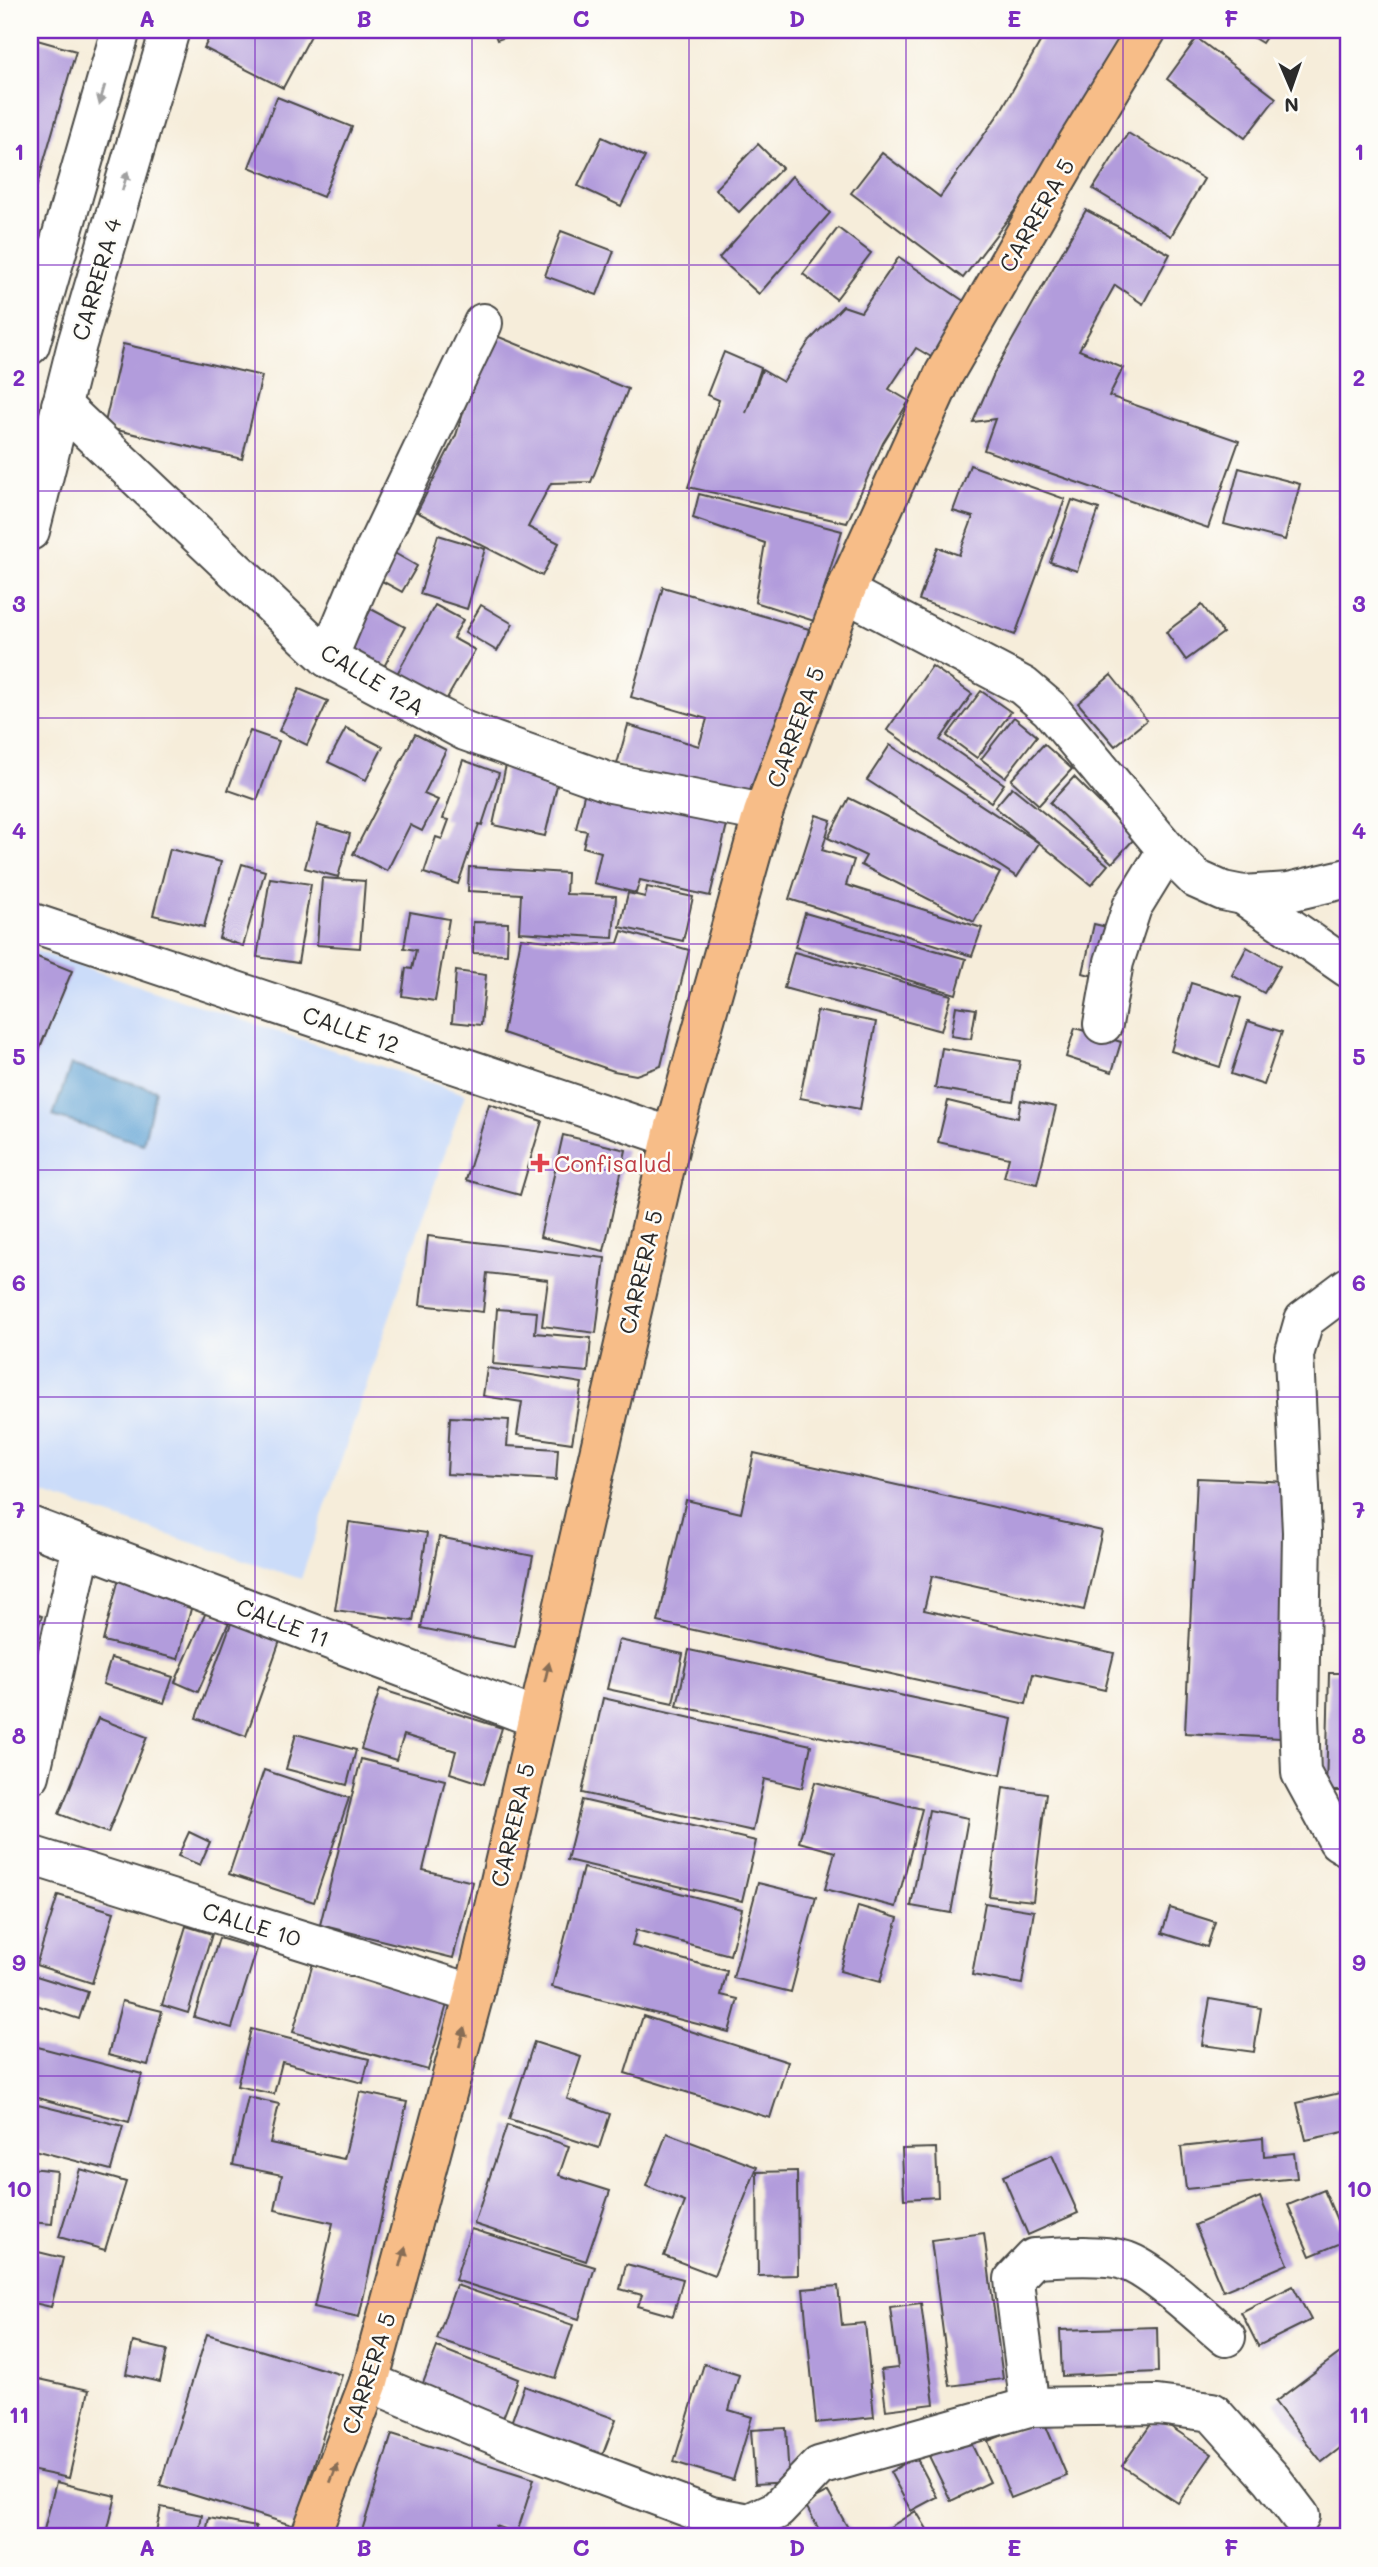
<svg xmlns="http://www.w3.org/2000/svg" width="1378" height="2567" viewBox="0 0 1378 2567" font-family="Mali,sans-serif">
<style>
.built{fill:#cbdcf9}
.water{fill:#63a4d6;stroke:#476880;stroke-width:2}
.building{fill:#b29cdc}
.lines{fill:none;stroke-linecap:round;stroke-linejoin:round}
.minor-casing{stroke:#494845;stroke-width:42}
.major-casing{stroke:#494845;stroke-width:42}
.minor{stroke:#fff;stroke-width:38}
.major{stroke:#f7bd88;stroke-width:38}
.oneway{fill:#a0a0a0}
.oneway2{fill:#876d55}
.grid{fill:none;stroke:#7b2cbf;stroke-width:2;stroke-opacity:0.55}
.health-dot{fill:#e0444e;stroke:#fdfcf7;stroke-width:2.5}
.labels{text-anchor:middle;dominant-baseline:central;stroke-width:5;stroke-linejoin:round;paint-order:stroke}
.street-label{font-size:23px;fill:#2b2b2b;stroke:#fdfcf7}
.health-label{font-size:23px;fill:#be3a42;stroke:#fdfcf7;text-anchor:start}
.neatline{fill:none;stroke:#7b2cbf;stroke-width:2.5}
.grid-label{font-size:23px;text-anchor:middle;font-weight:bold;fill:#7b2cbf}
</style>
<rect width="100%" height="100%" fill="#fdfcf7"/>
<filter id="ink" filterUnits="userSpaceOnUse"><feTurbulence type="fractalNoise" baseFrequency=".0143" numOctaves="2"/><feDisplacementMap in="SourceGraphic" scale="14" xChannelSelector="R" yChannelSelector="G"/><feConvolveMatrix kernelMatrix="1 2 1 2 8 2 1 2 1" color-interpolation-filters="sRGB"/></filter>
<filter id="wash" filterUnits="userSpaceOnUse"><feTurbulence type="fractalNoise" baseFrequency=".00686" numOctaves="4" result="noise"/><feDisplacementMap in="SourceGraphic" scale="28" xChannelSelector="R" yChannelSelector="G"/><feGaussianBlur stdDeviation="1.57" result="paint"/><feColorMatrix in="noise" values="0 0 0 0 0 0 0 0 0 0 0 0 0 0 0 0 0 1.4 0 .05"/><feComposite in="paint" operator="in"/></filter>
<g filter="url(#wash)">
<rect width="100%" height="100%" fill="#f6edda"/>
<polygon class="built" points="30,949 465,1094 301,1579 30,1489"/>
<polygon class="water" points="71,1065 156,1090 143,1144 53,1116"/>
<g id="blocks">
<g class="building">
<polygon points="213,30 314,30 283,88 204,48"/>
<polygon points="493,30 526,30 497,40"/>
<polygon points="1047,30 1125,30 1028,193 963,278 851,193 882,153 940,197 1000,112"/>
<polygon points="1241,30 1271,30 1262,43"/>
<polygon points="30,38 76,51 30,209"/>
<polygon points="1197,38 1276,98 1245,138 1167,79"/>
<polygon points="277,97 352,127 323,197 249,167"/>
<polygon points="1128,133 1204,179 1171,236 1093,189"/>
<polygon points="602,137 645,157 621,206 578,186"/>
<polygon points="758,144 782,168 739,212 715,189"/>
<polygon points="792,176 830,213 759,294 719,258"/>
<polygon points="1086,210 1170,254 1143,304 1115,285 1079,350 1123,368 1109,396 1239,441 1208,528 984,450 995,419 973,422 996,369"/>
<polygon points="838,228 871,253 836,299 803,274"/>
<polygon points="561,231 614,251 597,295 545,276"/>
<polygon points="899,257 974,308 938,361 916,348 889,389 909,401 883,443 847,523 688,487 719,400 707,395 724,352 761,368 746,413 762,370 783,382 810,340 843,306 861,312"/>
<polygon points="489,333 628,389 591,482 551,483 528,527 559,543 542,576 417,512 456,435"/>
<polygon points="123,344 262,376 242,459 104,427"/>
<polygon points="970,465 1065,499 1015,635 919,600 938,547 959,555 973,517 953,511"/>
<polygon points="1239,468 1300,484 1285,540 1224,524"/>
<polygon points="699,494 842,531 814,621 755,602 765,543 693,518"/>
<polygon points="1072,500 1099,509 1077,571 1050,562"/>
<polygon points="438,535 485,549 467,609 420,594"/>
<polygon points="384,547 417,566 402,592 369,574"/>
<polygon points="663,587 809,629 759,804 617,764 628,725 699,746 707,719 631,697"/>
<polygon points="435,605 463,620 453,638 475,650 442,707 393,681"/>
<polygon points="481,605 513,624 497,651 465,632"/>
<polygon points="1202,605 1223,633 1186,660 1166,632"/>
<polygon points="371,609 405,627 377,680 343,662"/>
<polygon points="932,666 972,694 940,740 1004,784 991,802 887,730"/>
<polygon points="1111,675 1147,720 1115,746 1078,703"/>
<polygon points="299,689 328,701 307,745 279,731"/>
<polygon points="981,691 1011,712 977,758 947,736"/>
<polygon points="1014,717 1037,736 1005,777 981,759"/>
<polygon points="346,728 383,747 366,780 328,762"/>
<polygon points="250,731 279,741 257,800 228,790"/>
<polygon points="415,734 446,750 424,794 438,800 422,831 410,825 387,871 353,854"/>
<polygon points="1044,744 1072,769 1039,805 1011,780"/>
<polygon points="890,745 1039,843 1017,877 867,780"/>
<polygon points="463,760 499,773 482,825 479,824 458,884 424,873 436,837 442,839 449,820 443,819"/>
<polygon points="506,765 559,777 545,836 493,825"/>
<polygon points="1074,777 1135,838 1112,863 1050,803"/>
<polygon points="587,782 729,816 710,896 640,880 636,893 594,883 601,852 583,847 587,831 576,829"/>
<polygon points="1012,787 1108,865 1091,885 995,807"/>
<polygon points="849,798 1000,873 974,922 861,865 866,856 828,838"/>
<polygon points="816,815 831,820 822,850 854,860 846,885 982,928 972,956 789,899"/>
<polygon points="317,824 350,834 338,877 305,868"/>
<polygon points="170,849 221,862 204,927 153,915"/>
<polygon points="242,864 265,871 243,946 219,938"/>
<polygon points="469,867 567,873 566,894 616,896 613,938 519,932 521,894 468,891"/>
<polygon points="270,878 311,884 298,963 257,957"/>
<polygon points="322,878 365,881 360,948 317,945"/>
<polygon points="647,887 693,897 683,941 620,927 628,893 645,897"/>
<polygon points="410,912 449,919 435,1001 402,996 406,968 412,969 416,950 404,948"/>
<polygon points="805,913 966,959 956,994 795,947"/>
<polygon points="473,922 508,923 507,954 473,953"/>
<polygon points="1094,924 1115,929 1104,979 1083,973"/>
<polygon points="622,931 689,950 661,1066 636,1075 614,1071 503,1033 521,938 587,945 618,943"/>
<polygon points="1247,947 1280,966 1264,993 1232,975"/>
<polygon points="794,952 951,995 941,1031 784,988"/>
<polygon points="30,954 72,971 30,1071"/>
<polygon points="456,971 486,975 481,1025 452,1022"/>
<polygon points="1191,983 1241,998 1220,1067 1171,1051"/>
<polygon points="956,1006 976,1009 971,1039 951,1036"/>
<polygon points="817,1011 876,1022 860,1109 800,1098"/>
<polygon points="1248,1021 1282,1032 1264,1085 1231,1074"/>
<polygon points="1075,1028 1121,1042 1112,1072 1066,1057"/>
<polygon points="942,1048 1020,1061 1013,1101 935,1088"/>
<polygon points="1021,1100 1056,1107 1037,1184 1004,1177 1009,1158 938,1142 948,1101 1018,1118"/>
<polygon points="489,1104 542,1121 520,1195 466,1180"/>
<polygon points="563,1135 626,1150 604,1251 540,1237"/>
<polygon points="428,1236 605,1258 596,1333 542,1326 548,1280 487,1273 483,1312 420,1305"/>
<polygon points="497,1309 537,1312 535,1333 591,1338 588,1372 493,1364"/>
<polygon points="487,1368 582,1383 572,1443 517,1435 522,1402 483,1396"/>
<polygon points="450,1417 509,1420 507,1446 558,1449 556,1480 447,1474"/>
<polygon points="754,1453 1102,1531 1084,1610 932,1576 924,1610 1114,1653 1105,1690 1033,1674 1026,1704 658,1622 686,1500 741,1513"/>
<polygon points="1197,1478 1289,1482 1281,1738 1185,1733"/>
<polygon points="349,1522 427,1533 413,1621 335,1610"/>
<polygon points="439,1537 533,1556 515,1647 421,1628"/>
<polygon points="119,1578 194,1597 178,1659 103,1641"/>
<polygon points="30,1612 42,1616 30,1648"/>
<polygon points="206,1612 229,1622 198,1692 175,1682"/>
<polygon points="233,1618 282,1635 246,1736 196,1718"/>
<polygon points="619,1640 683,1654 673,1703 607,1689"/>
<polygon points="689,1650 1012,1719 1001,1775 677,1706"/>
<polygon points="111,1658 173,1677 164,1703 103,1684"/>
<polygon points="1329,1673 1348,1673 1348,1791 1326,1791"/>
<polygon points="380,1689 502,1728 484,1784 450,1773 456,1751 404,1735 396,1760 361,1749"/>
<polygon points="603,1698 811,1745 802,1788 764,1779 753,1831 582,1793"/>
<polygon points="98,1718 147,1737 108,1833 59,1814"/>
<polygon points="296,1734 356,1750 347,1785 286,1769"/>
<polygon points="361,1759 445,1780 423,1870 473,1882 453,1958 320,1925"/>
<polygon points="264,1770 349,1798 314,1902 229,1874"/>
<polygon points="815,1782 922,1809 896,1907 825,1889 835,1852 799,1842"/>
<polygon points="1003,1787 1046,1793 1033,1901 989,1896"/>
<polygon points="582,1800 756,1841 742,1901 567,1860"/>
<polygon points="929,1810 968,1818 951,1913 911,1906"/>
<polygon points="189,1832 210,1842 200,1865 178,1856"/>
<polygon points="583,1868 742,1909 730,1955 636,1930 632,1946 727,1971 721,1995 738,1999 729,2032 552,1987"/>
<polygon points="758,1883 816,1897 791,1992 733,1978"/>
<polygon points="58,1895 114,1912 92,1983 36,1965"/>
<polygon points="985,1903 1034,1911 1022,1984 972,1975"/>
<polygon points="858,1906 898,1918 880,1982 840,1971"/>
<polygon points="1170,1908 1215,1922 1207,1947 1162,1933"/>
<polygon points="186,1926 212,1934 188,2013 162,2005"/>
<polygon points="219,1938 257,1949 232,2028 194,2017"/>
<polygon points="313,1963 448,2001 428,2070 293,2032"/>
<polygon points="33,1975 88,1992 79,2019 30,2003 30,1987"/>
<polygon points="1210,1999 1261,2008 1254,2052 1202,2045"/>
<polygon points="122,2001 162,2011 148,2065 108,2055"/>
<polygon points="643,2016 788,2062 770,2118 625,2073"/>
<polygon points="251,2029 369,2059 363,2083 282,2062 274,2094 237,2086"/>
<polygon points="534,2042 581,2057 567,2099 610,2114 599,2148 509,2119"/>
<polygon points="30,2045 142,2074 129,2122 30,2096"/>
<polygon points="1348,2091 1348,2131 1306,2140 1297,2103"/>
<polygon points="360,2092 407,2102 359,2317 314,2307 333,2223 275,2210 282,2175 233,2165 248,2097 279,2104 270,2143 344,2159"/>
<polygon points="30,2103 123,2126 111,2170 30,2149"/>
<polygon points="507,2125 569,2146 559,2175 610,2191 586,2261 474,2224"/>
<polygon points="667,2133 757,2167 714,2275 664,2256 685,2202 646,2186"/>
<polygon points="1263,2138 1264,2156 1294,2153 1297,2178 1186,2189 1181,2147"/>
<polygon points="936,2148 938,2197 904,2199 902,2149"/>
<polygon points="1052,2155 1078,2213 1028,2235 1003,2176"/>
<polygon points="30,2168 57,2171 52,2224 30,2222"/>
<polygon points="80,2169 126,2182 105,2250 59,2237"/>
<polygon points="797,2171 798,2275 758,2276 757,2172"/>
<polygon points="1324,2190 1346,2241 1310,2256 1288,2205"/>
<polygon points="1260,2197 1288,2264 1223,2291 1195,2225"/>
<polygon points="471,2229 595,2267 579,2319 455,2280"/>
<polygon points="984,2233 1003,2379 950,2386 931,2240"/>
<polygon points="30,2250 63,2258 51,2307 30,2302"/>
<polygon points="626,2264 683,2279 673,2316 638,2306 642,2295 620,2289"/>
<polygon points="456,2285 573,2325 555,2378 437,2339"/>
<polygon points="838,2286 842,2325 865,2323 874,2417 816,2423 803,2289"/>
<polygon points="1293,2286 1311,2320 1258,2346 1241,2312"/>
<polygon points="921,2303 934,2404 886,2410 881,2370 898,2368 890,2307"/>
<polygon points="1157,2327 1158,2372 1062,2376 1060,2330"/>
<polygon points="207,2334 342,2375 295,2526 160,2485"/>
<polygon points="133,2342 167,2350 160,2382 126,2374"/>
<polygon points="437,2347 518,2379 501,2423 420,2391"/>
<polygon points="1344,2350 1348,2356 1348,2442 1322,2462 1275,2402"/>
<polygon points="704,2364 739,2375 729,2410 752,2417 733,2480 674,2462"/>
<polygon points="30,2377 89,2390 69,2478 30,2470"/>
<polygon points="524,2386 616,2419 601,2459 510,2426"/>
<polygon points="1156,2417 1212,2454 1178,2503 1122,2466"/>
<polygon points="1043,2419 1067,2476 1011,2498 988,2441"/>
<polygon points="786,2428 789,2482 755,2484 751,2430"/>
<polygon points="392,2434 534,2479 517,2533 496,2526 492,2537 360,2537"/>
<polygon points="968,2437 990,2482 951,2501 929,2456"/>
<polygon points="916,2457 937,2497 911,2511 890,2472"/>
<polygon points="56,2482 116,2496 106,2537 76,2537 44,2530"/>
<polygon points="828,2492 853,2537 823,2537 805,2504"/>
<polygon points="161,2507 202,2515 198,2537 155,2537"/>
<polygon points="916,2511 930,2534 924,2537 896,2537 890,2527"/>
<polygon points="209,2518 256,2527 254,2537 205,2537"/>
</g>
</g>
</g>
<g filter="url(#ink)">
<use href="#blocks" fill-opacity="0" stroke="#494845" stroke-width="2"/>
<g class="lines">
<defs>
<g id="minor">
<polyline points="30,345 121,30"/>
<polyline points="61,405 328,658 465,731 611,783 763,813"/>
<polyline points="30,531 77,344 170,30"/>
<polyline points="845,592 1023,686 1050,709 1167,850 1196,879 1223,891 1243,895 1289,892 1348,878"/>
<polyline points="328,658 361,579 483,323"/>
<polyline points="1243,895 1348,968"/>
<polyline points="30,922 672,1137"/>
<polyline points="1103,1024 1114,962 1132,907 1167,850"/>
<polyline points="1348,1287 1304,1320 1294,1355 1302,1532 1299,1717 1301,1773 1338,1841 1348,1847"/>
<polyline points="30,1526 536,1718"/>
<polyline points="30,1775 82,1546"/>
<polyline points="30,1855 474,1994"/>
<polyline points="369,2382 507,2440 711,2516 749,2523 777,2510 819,2466 1029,2407 1157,2405 1212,2412 1272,2479 1300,2516"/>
<path d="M1029,2407C1026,2364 1018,2322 1014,2279L1034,2258C1057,2257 1106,2253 1126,2261C1153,2270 1202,2317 1226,2337"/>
</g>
<polyline id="major" points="310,2537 369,2382 474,1994 672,1137 763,813 845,592 944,374 1077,144 1147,30"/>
</defs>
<use href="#minor" class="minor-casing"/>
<use href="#major" class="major-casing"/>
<use href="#minor" class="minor"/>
<use href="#major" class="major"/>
</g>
<defs><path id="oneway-solid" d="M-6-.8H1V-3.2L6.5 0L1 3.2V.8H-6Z" transform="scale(1.75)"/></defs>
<g class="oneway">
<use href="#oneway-solid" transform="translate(102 95) rotate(106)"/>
<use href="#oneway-solid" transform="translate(125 181) rotate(-74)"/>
</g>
<g class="oneway2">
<use href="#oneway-solid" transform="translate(547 1672) rotate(-77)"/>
<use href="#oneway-solid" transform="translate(462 2037) rotate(-75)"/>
<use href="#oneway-solid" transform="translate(403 2257) rotate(-75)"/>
<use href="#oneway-solid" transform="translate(334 2473) rotate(-69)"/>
</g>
</g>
<path class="grid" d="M255,30V2537M472,30V2537M689,30V2537M906,30V2537M1123,30V2537M30,265H1348M30,491H1348M30,718H1348M30,944H1348M30,1170H1348M30,1397H1348M30,1623H1348M30,1849H1348M30,2076H1348M30,2302H1348"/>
<path class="health-dot" d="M536.5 1152.5h7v7h7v7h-7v7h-7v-7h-7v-7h7z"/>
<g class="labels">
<g class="street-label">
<text transform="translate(1036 215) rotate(-60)">CARRERA 5</text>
<text transform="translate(96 279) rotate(-74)">CARRERA 4</text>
<text transform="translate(373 679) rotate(31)">CALLE 12A</text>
<text transform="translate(795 727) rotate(-70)">CARRERA 5</text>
<text transform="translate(351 1029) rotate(19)">CALLE 12</text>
<text transform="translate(640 1272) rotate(-77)">CARRERA 5</text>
<text transform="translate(283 1622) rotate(21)">CALLE 11</text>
<text transform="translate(512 1825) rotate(-77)">CARRERA 5</text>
<text transform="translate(252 1924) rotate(17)">CALLE 10</text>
<text transform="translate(368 2373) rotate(-72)">CARRERA 5</text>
</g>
<g class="health-label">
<text x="554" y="1163">Confisalud</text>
</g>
</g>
<rect width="1378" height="2567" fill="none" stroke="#fdfcf7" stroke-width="77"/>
<g transform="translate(1291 88) rotate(178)" stroke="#fdfcf7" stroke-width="5" paint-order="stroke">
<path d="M0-5L12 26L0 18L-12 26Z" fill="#2b2b2b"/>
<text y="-10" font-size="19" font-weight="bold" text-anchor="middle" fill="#2b2b2b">N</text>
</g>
<rect x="38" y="38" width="1302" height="2490" class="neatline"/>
<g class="grid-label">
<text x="147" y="27">A</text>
<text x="364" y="27">B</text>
<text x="581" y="27">C</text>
<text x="797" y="27">D</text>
<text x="1014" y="27">E</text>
<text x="1231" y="27">F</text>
<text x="19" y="160">1</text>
<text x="1359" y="160">1</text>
<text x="19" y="386">2</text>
<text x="1359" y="386">2</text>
<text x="19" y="612">3</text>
<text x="1359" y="612">3</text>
<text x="19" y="839">4</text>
<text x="1359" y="839">4</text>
<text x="19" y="1065">5</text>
<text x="1359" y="1065">5</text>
<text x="19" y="1291">6</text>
<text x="1359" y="1291">6</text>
<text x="19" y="1518">7</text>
<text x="1359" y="1518">7</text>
<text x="19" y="1744">8</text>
<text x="1359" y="1744">8</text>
<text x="19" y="1971">9</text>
<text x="1359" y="1971">9</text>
<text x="19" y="2197">10</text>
<text x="1359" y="2197">10</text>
<text x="19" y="2423">11</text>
<text x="1359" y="2423">11</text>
<text x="147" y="2556">A</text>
<text x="364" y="2556">B</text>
<text x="581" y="2556">C</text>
<text x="797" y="2556">D</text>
<text x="1014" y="2556">E</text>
<text x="1231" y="2556">F</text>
</g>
</svg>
